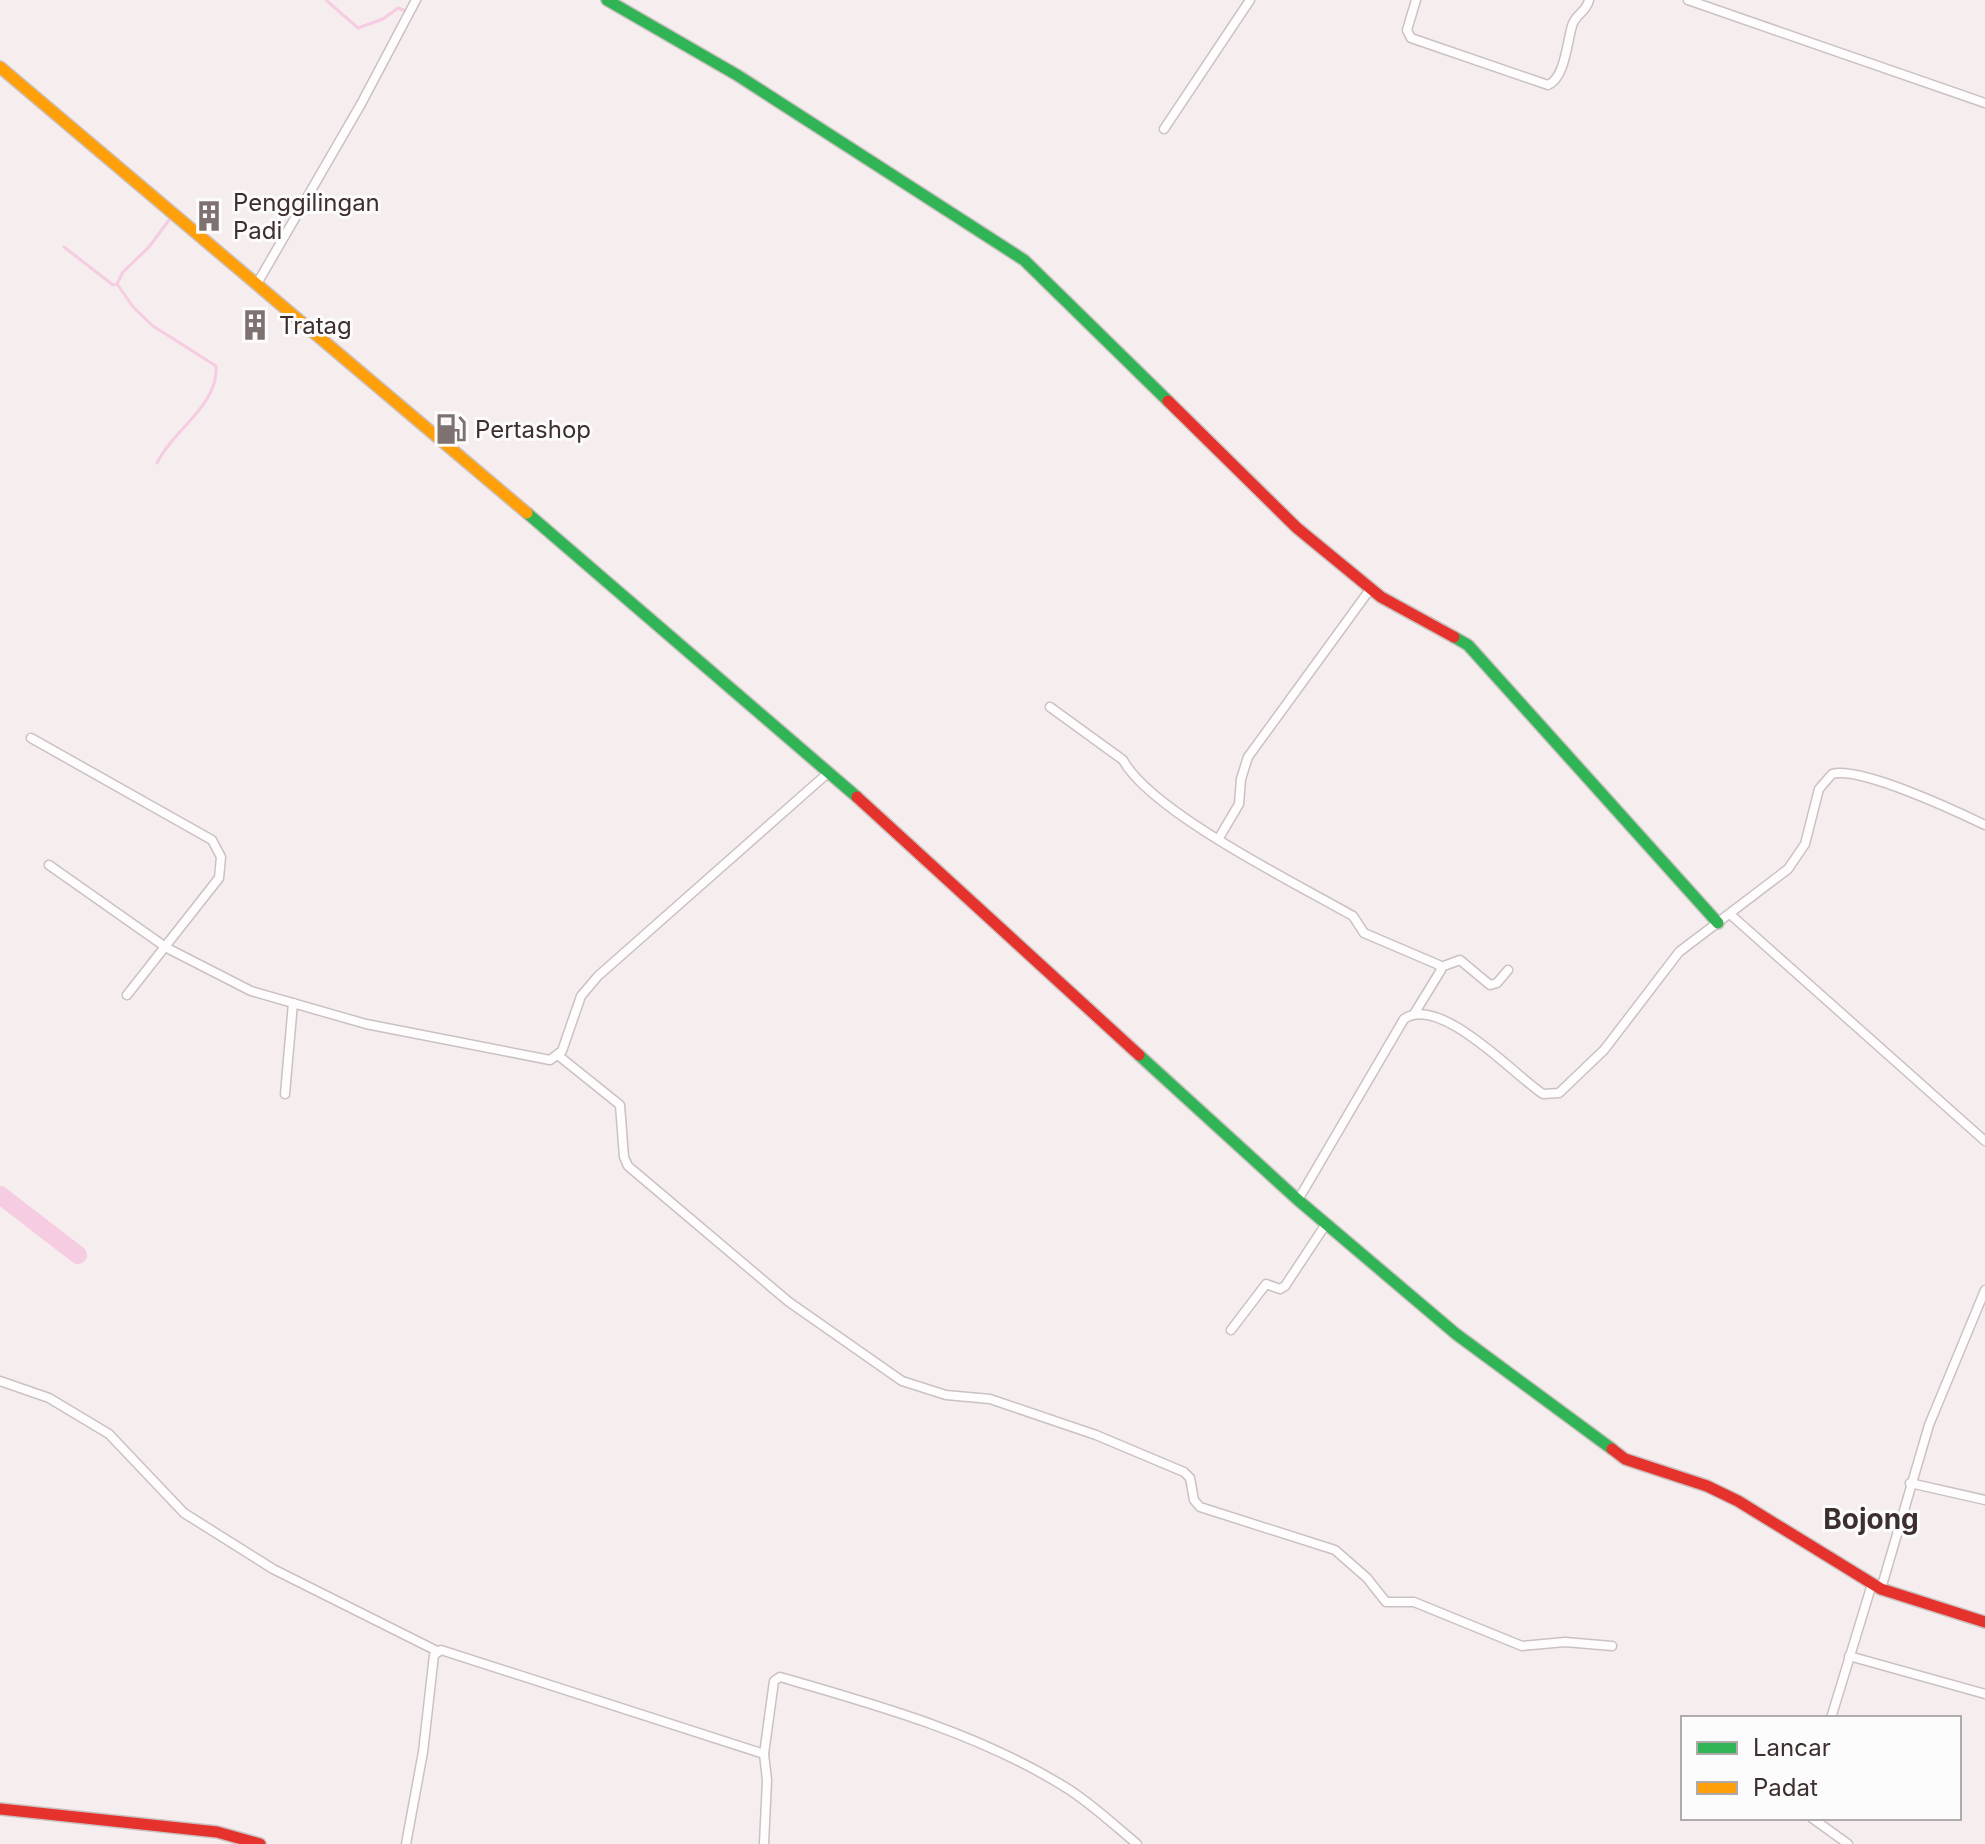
<svg xmlns="http://www.w3.org/2000/svg" width="1985" height="1844" viewBox="0 0 1985 1844" font-family="Inter,sans-serif">
<style>
.lines{fill:none;stroke-linecap:round;stroke-linejoin:round}
.stream{stroke:#f5cce1;stroke-width:3}
.river{stroke:#f5cce1;stroke-width:18}
.street-casing{stroke:#cbc1c1;stroke-width:11}
.fast-casing{stroke:#cbc1c1;stroke-width:14}
.slow-casing{stroke:#cbc1c1;stroke-width:14}
.jam-casing{stroke:#cbc1c1;stroke-width:14}
.street{stroke:#fefcfc;stroke-width:8}
.fast{stroke:#30b455;stroke-width:11}
.slow{stroke:#ff9f0a;stroke-width:11}
.jam{stroke:#e5322d;stroke-width:11}
.labels{text-anchor:middle;dominant-baseline:central;stroke-width:6;stroke-linejoin:round;paint-order:stroke}
.poi-label{font-size:24px;fill:#3d2f2e;stroke:#fcfcfc;text-anchor:start}
.quarter-label{font-size:28px;font-weight:bold;fill:#3d2f2e;stroke:#fcfcfc}
</style>
<rect width="100%" height="100%" fill="#f6eeee"/>
<g class="lines">
<g class="stream">
<polyline points="326,0 358,28 383,19 398,8 406,11"/>
<polyline points="64,247 113,285 117,284"/>
<path d="M157,463C172,431 219,405 216,366L153,326L134,308L117,284L123,272L149,247L172,216"/>
</g>
<polyline class="river" points="0,1195 78,1255"/>
<defs>
<g id="street">
<path d="M1416,0L1407,30L1411,38L1548,85C1565,78 1567,42 1572,26C1575,14 1586,13 1589,0"/>
<polyline points="1688,0 1985,103"/>
<polyline points="1164,129 1250,0"/>
<polyline points="258,282 361,104 416,0"/>
<path d="M1050,707L1123,760C1151,812 1297,884 1353,916L1364,933L1439,965L1441,970L1414,1014"/>
<polyline points="31,738 212,840 221,857 219,878 127,995"/>
<polyline points="1219,838 1239,804 1241,779 1248,757 1371,588"/>
<polyline points="49,865 167,948 251,991 366,1024 550,1060 562,1051 581,996 598,976 829,772"/>
<polyline points="1731,915 1985,1141"/>
<polyline points="1441,967 1460,960 1490,985 1497,983 1508,970"/>
<polyline points="559,1056 620,1105 624,1157 628,1166 789,1302 902,1381 946,1395 990,1399 1096,1435 1184,1472 1190,1478 1194,1500 1200,1507 1335,1550 1367,1578 1386,1602 1414,1602 1522,1646 1565,1642 1612,1646"/>
<polyline points="285,1094 293,1003"/>
<path d="M1298,1200L1404,1019C1440,994 1514,1075 1543,1094L1559,1093L1604,1050L1679,952L1788,869L1805,844L1819,789L1832,774C1860,766 1956,811 1985,825"/>
<polyline points="1231,1330 1266,1284 1280,1289 1285,1286 1326,1224"/>
<polyline points="0,1381 49,1398 109,1434 184,1513 273,1569 437,1651"/>
<polyline points="1910,1483 1985,1500"/>
<polyline points="1881,1589 1929,1425 1985,1290"/>
<polyline points="1849,1656 1985,1694"/>
<polyline points="1831,1718 1872,1584"/>
<path d="M764,1754L774,1681L780,1677C877,1705 978,1733 1065,1787C1091,1803 1114,1825 1137,1844"/>
<polyline points="1812,1818 1848,1844"/>
<polyline points="406,1844 423,1752 434,1655 441,1650 764,1754 767,1780 764,1844"/>
</g>
<g id="fast">
<polyline points="607,0 737,75 1024,260 1168,401"/>
<polyline points="527,513 857,797"/>
<polyline points="1454,637 1468,645 1718,923"/>
<polyline points="1139,1055 1298,1200 1456,1334 1612,1449"/>
</g>
<polyline id="slow" points="0,67 527,513"/>
<g id="jam">
<polyline points="1168,401 1297,528 1381,597 1454,637"/>
<polyline points="857,797 1139,1055"/>
<polyline points="1612,1449 1625,1459 1707,1486 1738,1501 1881,1589 1985,1622"/>
<polyline points="0,1809 217,1832 260,1844"/>
</g>
</defs>
<use href="#street" class="street-casing"/>
<use href="#fast" class="fast-casing"/>
<use href="#slow" class="slow-casing"/>
<use href="#jam" class="jam-casing"/>
<use href="#street" class="street"/>
<use href="#fast" class="fast"/>
<use href="#slow" class="slow"/>
<use href="#jam" class="jam"/>
</g>
<defs>
<symbol id="building-bare" viewBox="-9 -9 18 18"><path d="M-4-6H4V6H1V3H-1V6H-4ZM-2.5-4.3h1.7v1.8h-1.7ZM.8-4.3h1.7v1.8H.8ZM-2.5-1h1.7V.8h-1.7ZM.8-1h1.7V.8H.8Z" fill="#7e7271" stroke="#fcfcfc" stroke-width="2.5" paint-order="stroke"/></symbol>
<symbol id="fuel-bare" viewBox="-9 -9 18 18"><path d="M-5.5-6h7V0h2V4h1.3V-2.5L3-4.5l.8-.8L6-3V5H2.5V1h-1V6h-7ZM-4.2-4.7v3.2H.2V-4.7Z" fill="#7e7271" stroke="#fcfcfc" stroke-width="2.5" paint-order="stroke"/></symbol>
</defs>
<g fill-rule="evenodd">
<use href="#building-bare" x="187" y="194" width="44" height="44"/>
<use href="#building-bare" x="233" y="303" width="44" height="44"/>
<use href="#fuel-bare" x="429" y="407" width="44" height="44"/>
</g>
<g class="labels">
<g class="poi-label">
<text x="233" y="202">Penggilingan<tspan x="233" dy="28">Padi</tspan></text>
<text x="279" y="325">Tratag</text>
<text x="475" y="429">Pertashop</text>
</g>
<g class="quarter-label">
<text x="1871" y="1519">Bojong</text>
</g>
</g>
<rect x="1681" y="1716" width="280" height="104" fill="#fcfcfc" stroke="#b0aaaa" stroke-width="2"/>
<rect x="1697" y="1742" width="40" height="12" fill="#30b455" stroke="#b0aaaa" stroke-width="2"/>
<text x="1753" y="1756" font-size="24" fill="#3d2f2e">Lancar</text>
<rect x="1697" y="1782" width="40" height="12" fill="#ff9f0a" stroke="#b0aaaa" stroke-width="2"/>
<text x="1753" y="1796" font-size="24" fill="#3d2f2e">Padat</text>
</svg>
